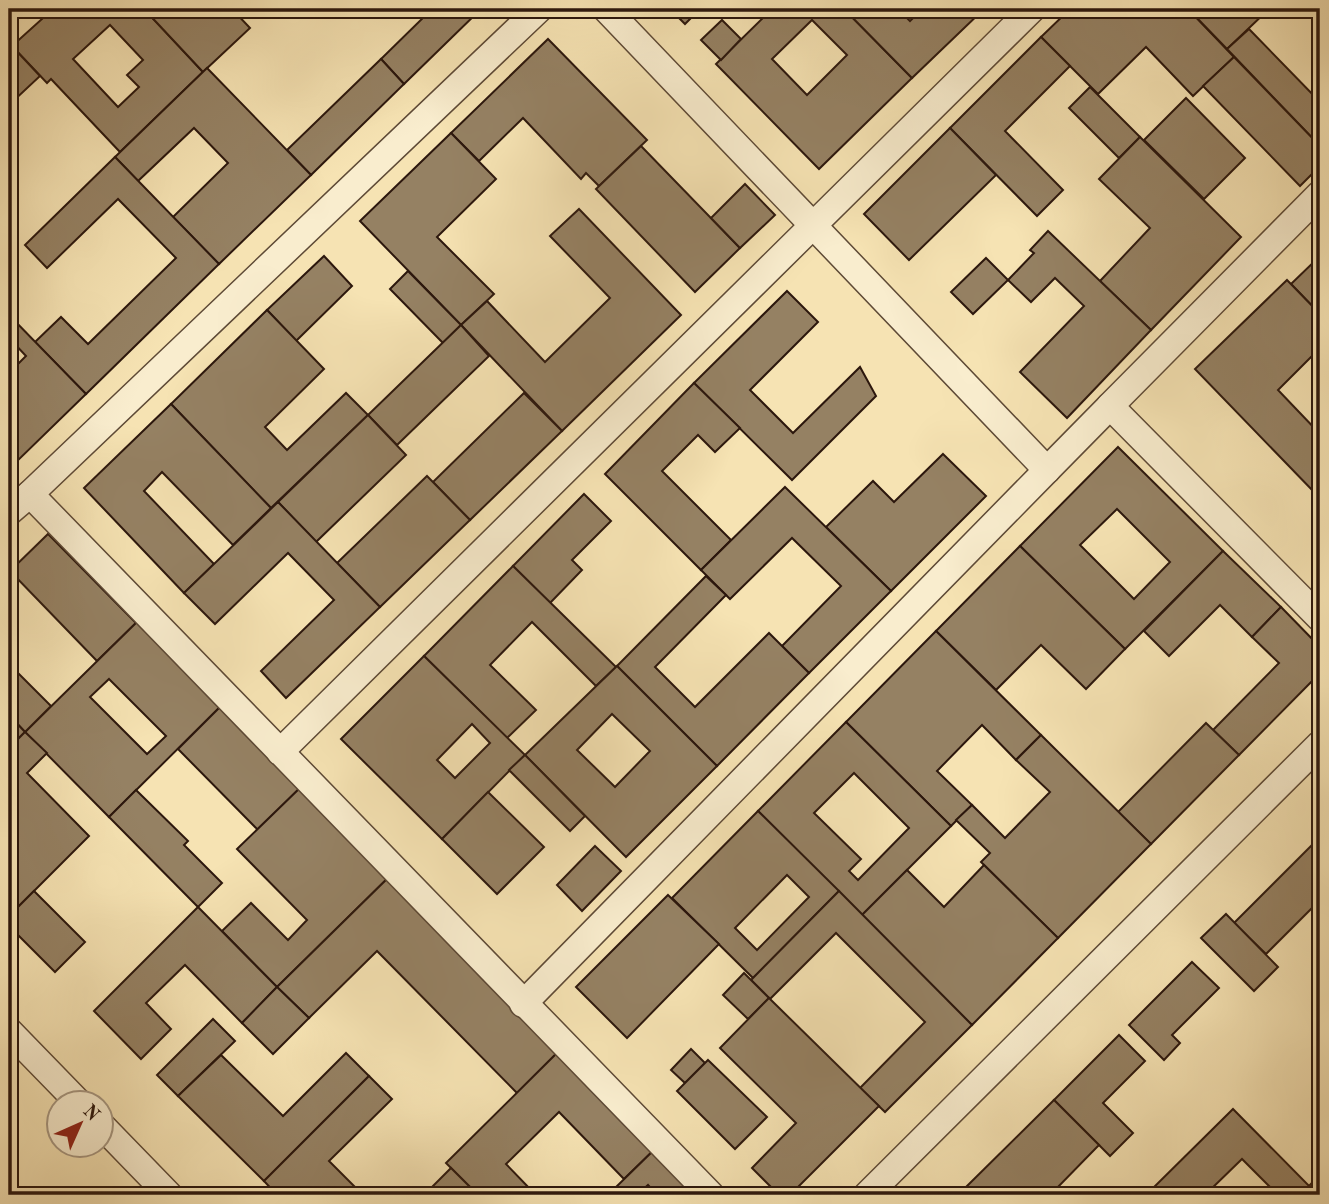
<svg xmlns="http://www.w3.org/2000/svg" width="1329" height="1204" viewBox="0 0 1329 1204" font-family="'Old Standard TT',serif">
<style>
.building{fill:#958163;stroke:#2c170d;stroke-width:2;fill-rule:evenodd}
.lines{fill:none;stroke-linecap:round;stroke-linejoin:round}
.service-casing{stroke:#5e4a36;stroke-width:29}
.service{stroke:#f9edce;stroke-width:26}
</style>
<rect width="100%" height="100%" fill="#f6e3b3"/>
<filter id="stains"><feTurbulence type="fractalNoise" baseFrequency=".00286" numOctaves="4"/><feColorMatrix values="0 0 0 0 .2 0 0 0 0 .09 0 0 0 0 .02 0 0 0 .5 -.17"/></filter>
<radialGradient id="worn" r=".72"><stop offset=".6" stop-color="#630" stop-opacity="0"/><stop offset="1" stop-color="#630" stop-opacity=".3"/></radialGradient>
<g class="building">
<path d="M53,9H144L203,72L120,152L51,79L47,83L12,46ZM110,25L143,60L127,75L139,87L118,107L73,59Z"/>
<polygon points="144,9 232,9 250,28 203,72"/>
<polygon points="432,9 481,9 404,84 381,59"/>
<polygon points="670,9 700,9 685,24"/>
<path d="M772,9H844L912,78L819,169L716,64ZM812,20L847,55L807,95L772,59Z"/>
<polygon points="844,9 898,9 910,21 922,9 984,9 912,78"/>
<polygon points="1070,9 1188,9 1234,57 1193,96 1146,47 1098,94 1041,37"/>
<polygon points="1207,9 1269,9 1227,49 1197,18"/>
<polygon points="722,20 741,39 721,60 701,40"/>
<polygon points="1249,29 1320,102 1320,146 1227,49"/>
<polygon points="1041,37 1070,66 1005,131 1063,190 1037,216 950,128"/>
<polygon points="548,39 647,140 599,186 586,173 581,179 523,118 479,161 451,133"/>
<polygon points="9,43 40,76 9,105"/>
<polygon points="1234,57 1320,146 1320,166 1300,186 1203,86"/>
<polygon points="381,59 404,84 311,175 287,150"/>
<polygon points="207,68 311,175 219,264 173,217 228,163 194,128 138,181 115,157"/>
<polygon points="1090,87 1140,137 1119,158 1069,108"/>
<polygon points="1186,98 1245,158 1204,199 1144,140"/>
<polygon points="950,128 996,175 909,260 864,214"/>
<polygon points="451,133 496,179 437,237 494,294 461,325 360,221"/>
<polygon points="1140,137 1241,237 1151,330 1100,281 1150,228 1099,179"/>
<polygon points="641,146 740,248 695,292 596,189"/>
<polygon points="115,157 219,264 86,394 35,342 61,317 88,344 176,258 118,199 47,268 25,245"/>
<polygon points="745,184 775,215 740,248 711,218"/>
<polygon points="579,209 681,315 562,431 461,325 487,301 545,362 610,298 550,236"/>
<polygon points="1048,231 1151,330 1067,418 1020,372 1084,306 1055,278 1031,302 1008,280 1034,253 1030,250"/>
<polygon points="324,256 352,286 296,341 267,310"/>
<polygon points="1320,256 1320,314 1291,284"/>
<polygon points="986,258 1008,280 973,314 951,292"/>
<polygon points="408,271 461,325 443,343 390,289"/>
<polygon points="1287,280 1320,314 1320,348 1278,390 1320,434 1320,488 1315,493 1195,369"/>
<polygon points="787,291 818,322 750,390 793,433 860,367 876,396 792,480 694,383"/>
<polygon points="267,310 324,369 265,427 287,450 346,393 368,415 271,508 171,404"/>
<polygon points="9,315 86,394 9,469 9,373 26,356 12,341 9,344"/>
<polygon points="461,325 489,356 397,445 368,415"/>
<polygon points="694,383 740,428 715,452 698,435 662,471 731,540 701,570 605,474"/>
<polygon points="524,393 562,431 470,520 433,482"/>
<polygon points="171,404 271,508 233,545 162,472 144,491 214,564 184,593 84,488"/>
<polygon points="368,415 406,455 316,542 278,502"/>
<path d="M1118,447L1223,551L1125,649L1020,546ZM1117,509L1170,562L1134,599L1080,545Z"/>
<polygon points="943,454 986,496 891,591 826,527 873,481 894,502"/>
<polygon points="427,476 470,520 380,607 337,563"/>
<polygon points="785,487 891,591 809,673 782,646 841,586 792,538 730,599 701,570"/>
<polygon points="584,494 611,521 572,560 582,570 550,603 513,566"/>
<polygon points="278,502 380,607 286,698 261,671 334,600 288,553 215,624 184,593"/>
<polygon points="48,534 136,623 97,661 10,571"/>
<polygon points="1020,546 1125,649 1086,689 1041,645 996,690 936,631"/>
<polygon points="1223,551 1281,607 1252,637 1220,605 1169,656 1144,631"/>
<polygon points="513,566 616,667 596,686 532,622 490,665 536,710 507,738 424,656"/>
<polygon points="706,576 726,595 655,667 695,707 769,633 809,673 717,766 617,666"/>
<polygon points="1281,607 1320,647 1320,673 1239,755 1213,730 1279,663 1252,637"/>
<path d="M140,619L223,704L109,817L25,732ZM109,679L166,736L147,754L90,697Z"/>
<polygon points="936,631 1041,735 1016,760 982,725 937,771 972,805 951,826 846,722"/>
<path d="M424,656L525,755L442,839L341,739ZM472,724L490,743L455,778L437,760Z"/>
<polygon points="9,664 51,706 25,732 9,715"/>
<path d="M617,666L717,766L626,857L525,755ZM612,714L650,751L615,787L577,750Z"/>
<polygon points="223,704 303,785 258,830 178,749"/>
<polygon points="9,715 25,732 9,748"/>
<path d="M846,722L951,826L862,915L758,811ZM854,773L909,828L858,880L849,871L861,859L814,813Z"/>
<polygon points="1206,723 1239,755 1151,844 1118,812"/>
<polygon points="25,732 47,753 27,773 89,836 9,916 9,748"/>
<polygon points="1041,735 1151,844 1058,938 981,862 990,853 956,820 972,805 1005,838 1050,792 1016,760"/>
<polygon points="525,755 585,816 570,831 509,770"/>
<polygon points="303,785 391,875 277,987 222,931 251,903 288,940 307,920 237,849"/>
<polygon points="136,790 188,841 184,845 222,883 198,907 109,817"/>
<polygon points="488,792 544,847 497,894 442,839"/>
<path d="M758,811L839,891L753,978L672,898ZM787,875L809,897L757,950L735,928Z"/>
<polygon points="1320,837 1320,900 1266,954 1234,923"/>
<polygon points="595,846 621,871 582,911 557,885"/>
<polygon points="984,865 1058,938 972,1025 862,915 907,870 944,907"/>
<polygon points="391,875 562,1048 517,1093 377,951 309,1018 277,987"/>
<polygon points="34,891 85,942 55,972 9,926 9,916"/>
<polygon points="839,891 972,1025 885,1112 860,1088 925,1022 836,933 770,999 751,980"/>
<polygon points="668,895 719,944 627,1038 576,987"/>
<polygon points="198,907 277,987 242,1023 185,965 146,1003 171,1029 141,1059 94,1011"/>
<polygon points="1226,914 1278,967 1254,991 1201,938"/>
<polygon points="1192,962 1219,988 1172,1035 1180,1043 1164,1060 1129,1025"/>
<polygon points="744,973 769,998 748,1019 723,995"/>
<polygon points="277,987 309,1018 273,1054 242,1023"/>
<polygon points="769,998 879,1106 790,1195 779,1195 752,1168 796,1123 720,1048"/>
<polygon points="213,1019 235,1041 178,1096 157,1075"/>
<polygon points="1119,1035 1145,1061 1103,1103 1133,1133 1110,1156 1054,1100"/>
<polygon points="562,1048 658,1146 624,1179 559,1112 506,1164 532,1191 527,1195 478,1195 446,1163"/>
<polygon points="691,1049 705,1063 685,1083 671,1070"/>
<polygon points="346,1053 369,1076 264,1181 178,1096 221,1055 283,1116"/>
<polygon points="708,1060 767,1117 735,1149 677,1091"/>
<polygon points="369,1076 392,1099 329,1161 363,1195 277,1195 264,1181"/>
<polygon points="1054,1100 1099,1145 1054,1191 1058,1195 969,1195 963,1190"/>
<polygon points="1233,1109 1318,1195 1278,1195 1242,1159 1205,1195 1146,1195"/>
<polygon points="658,1146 707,1195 657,1195 648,1185 637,1195 620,1195 614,1189"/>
<polygon points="451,1168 473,1190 467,1195 424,1195"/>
<polygon points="1320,1174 1320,1195 1318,1195 1309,1186"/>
</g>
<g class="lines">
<defs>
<g id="service">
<polyline points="539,9 30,494 711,1195"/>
<polyline points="606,9 1047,470 1110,406 1320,618"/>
<polyline points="1110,406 1320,194"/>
<polyline points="9,512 30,494"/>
<polyline points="280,752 1032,9"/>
<polyline points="523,1004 1047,470"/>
<polyline points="9,1031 78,1102"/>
<polyline points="102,1126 169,1195"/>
<polyline points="867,1195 1320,744"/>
</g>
</defs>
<use href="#service" class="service-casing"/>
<use href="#service" class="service"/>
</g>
<rect width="1329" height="1204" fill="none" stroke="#f6e3b3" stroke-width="35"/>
<rect x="10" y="10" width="1308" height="1183" fill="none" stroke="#2c170d" stroke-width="3.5"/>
<rect x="18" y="18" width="1294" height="1169" fill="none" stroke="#2c170d" stroke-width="2"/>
<g transform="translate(80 1124) rotate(45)"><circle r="33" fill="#f9edce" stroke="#a79781" stroke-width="2"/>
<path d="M0-5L12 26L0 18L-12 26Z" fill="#8f2418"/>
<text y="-10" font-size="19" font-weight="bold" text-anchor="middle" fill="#2c170d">N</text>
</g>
<rect width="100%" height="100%" filter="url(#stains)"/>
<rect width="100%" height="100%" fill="url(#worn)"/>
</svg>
